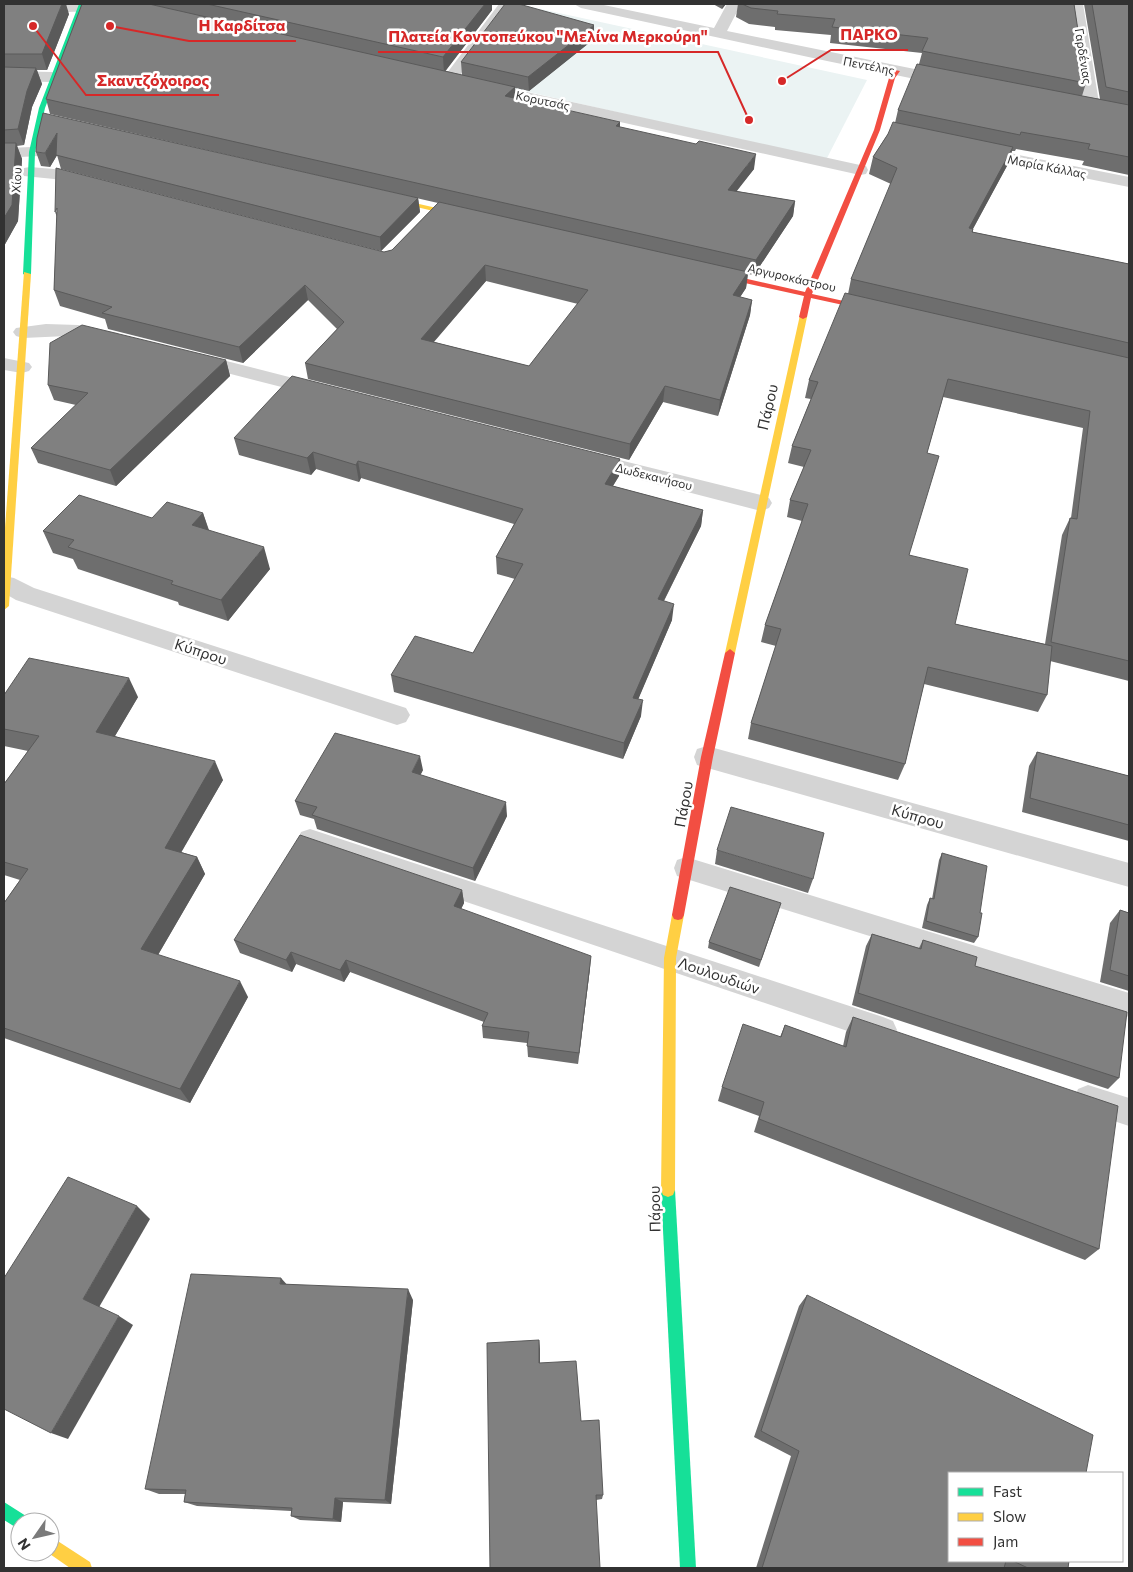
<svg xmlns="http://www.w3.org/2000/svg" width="1133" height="1572" viewBox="0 0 1133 1572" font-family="Commissioner,sans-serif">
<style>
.green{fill:#ebf3f3}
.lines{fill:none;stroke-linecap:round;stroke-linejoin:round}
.lane{fill:#d4d4d4;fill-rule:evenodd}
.street{fill:#d4d4d4;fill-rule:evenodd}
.fast{fill:#16e098;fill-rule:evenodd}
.slow{fill:#ffcf43;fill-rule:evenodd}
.jam{fill:#f24e42;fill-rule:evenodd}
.wall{fill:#6e6e6e;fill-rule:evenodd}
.shaded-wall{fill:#5a5a5a}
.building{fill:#808080;stroke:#5a5a5a;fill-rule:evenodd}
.labels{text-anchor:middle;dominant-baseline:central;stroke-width:5;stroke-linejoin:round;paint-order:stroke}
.far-street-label{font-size:12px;fill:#323232;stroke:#fff}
.street-label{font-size:15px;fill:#323232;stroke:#fff}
.leader{fill:none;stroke:#d62828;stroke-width:2}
.callout-dot{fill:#d62828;stroke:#fff;stroke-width:2}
.callout-label{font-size:16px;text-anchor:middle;font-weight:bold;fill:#d62828;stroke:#fff;stroke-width:5;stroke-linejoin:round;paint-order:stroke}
</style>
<rect width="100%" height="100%" fill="#fff"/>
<polygon class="green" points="522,5 867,80 826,160 472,79"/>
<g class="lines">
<g class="lane">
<polygon points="310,829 883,1017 893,1021 897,1030 893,1039 883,1043 301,846 298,839 301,832"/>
<polygon points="686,857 1129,993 1129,1017 677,876 674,868 677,860"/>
<polygon points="1088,1085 1129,1098 1129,1126 1078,1109 1074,1099 1078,1089"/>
</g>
<g class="street">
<path d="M4,4H119C110,16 23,11 4,11Z"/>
<polygon points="499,4 513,4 454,83 444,83 441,80 444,77"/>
<polygon points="574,4 599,4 714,28 727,4 741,4 727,31 949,76 954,78 957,81 954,84 949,86 827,61 581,8"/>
<polygon points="1069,4 1083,4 1100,109 1098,112 1086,112 1084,109"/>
<polygon points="4,71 52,72 57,74 60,77 57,80 52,82 4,81"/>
<polygon points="480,82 860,165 866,166 868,170 866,174 860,175 475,90 472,87 475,84"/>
<polygon points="974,146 1129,177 1129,187 968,155 966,151 968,147"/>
<polygon points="32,147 38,148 40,152 38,156 4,158 4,148"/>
<polygon points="30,167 54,169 99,180 102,184 99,188 93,189 54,179 24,176 22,172 24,168"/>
<polygon points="46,324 78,325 118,333 121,337 118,341 111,343 67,336 23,338 16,336 13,332 16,328"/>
<polygon points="191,352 328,387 331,391 328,395 321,397 184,362 181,358 184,354"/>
<polygon points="4,358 29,363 32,367 29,371 22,373 4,370"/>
<polygon points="583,451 761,495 769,498 772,503 769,508 761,511 575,463 572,458 575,453"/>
<polygon points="4,576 14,578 34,588 406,708 410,715 406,722 397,725 16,600 4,593"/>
<polygon points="707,746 1129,863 1129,887 697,765 694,757 697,749"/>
</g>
<g class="fast">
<polygon points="79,4 85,4 45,108 35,152 31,274 27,276 23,274 29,152 39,108"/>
<polygon points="668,1183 673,1185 675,1190 696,1568 680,1568 661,1190 663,1185"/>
<polygon points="4,1502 26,1516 28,1522 20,1522 20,1530 4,1520"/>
</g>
<g class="slow">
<polygon points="380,195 467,215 471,217 467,219 383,199 379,197"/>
<polygon points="24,272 31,274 9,606 4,610 4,541"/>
<polygon points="800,315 807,317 735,653 730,657 725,653"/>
<polygon points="678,910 682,911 684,915 676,958 675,1190 673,1195 668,1197 663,1195 661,1190 664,958 672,915 674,911"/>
<polygon points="50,1536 90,1562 92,1568 70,1568 47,1552 50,1552"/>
</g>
<g class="jam">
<polygon points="895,70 900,71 895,78 880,130 812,294 880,309 880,313 811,298 807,317 803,319 799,317 804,296 709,275 708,273 712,271 805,292 874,130 889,78"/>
<polygon points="730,649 735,653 713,757 684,915 682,919 678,920 674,919 672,915 701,757 725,653"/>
</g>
</g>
<g class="wall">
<polygon points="4,4 69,14 47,70 37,70 42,84 32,107 24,145 17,146 22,159 18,221 4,246"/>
<path d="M82,4H492V10L445,71L462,75L461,62L594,39L529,91L515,88L516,98L620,127L754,169L736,191L795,201L793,216L754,275L748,274L746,288L740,297L752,300L750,315L718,416L663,402L629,460L308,379L305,363L337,329L308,300L243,363L108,329L105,319L60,306L54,290L57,217L55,212L384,252L392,250L438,203L50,114L46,99ZM486,281L578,304L529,366L434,342Z"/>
<polygon points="713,4 726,4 722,9"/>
<path d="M738,4H1074L1086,83L1082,96L1100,99L1084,4H1129V175L1082,165L1084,161L1016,149L1015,151H1012L1008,164L973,229V232L1129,264V681L1050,661L1047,695L1038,712L924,684L905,764L898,780L748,739L751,723L776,646L761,642L765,625L802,521L787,517L790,500L804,467L788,463L792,446L811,399L805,398L809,380L848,294L851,279L891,184L869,174L873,157L895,123L898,110L919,64L922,53L830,43L831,35L775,30V27L749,24L736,17ZM943,397L1083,428L1071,518H1070L1062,535L1045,644L955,624L909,555L927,453Z"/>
<polygon points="36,152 418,198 420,212 381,251 61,169 57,155 50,167 41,166"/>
<polygon points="226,360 230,376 116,486 38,463 31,448 76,405 54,400 48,385"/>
<polygon points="234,438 619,476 613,486 703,510 701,526 664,601 672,620 638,699 641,716 623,759 394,692 391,675 473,653 515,579 497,574 496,557 514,524 361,478 359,482 316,469 311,475 239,455"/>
<polygon points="203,513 209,530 270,569 228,621 179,605 178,602 78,569 73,559 53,553 43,531 152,518"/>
<polygon points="4,695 138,697 115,736 223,780 181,852 197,857 205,874 158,955 248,997 190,1103 4,1038 4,903 20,880 4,875 4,784 28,751 4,746"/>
<polygon points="1037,752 1129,776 1129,841 1022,812 1029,766"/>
<polygon points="423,770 420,775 507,816 475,881 317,829 314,819 300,815 295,801"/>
<polygon points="717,850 813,879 808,893 715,864"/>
<polygon points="942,853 980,913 978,937 974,943 922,928 927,905 930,898 932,899 939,860"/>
<polygon points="462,890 464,903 461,909 590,968 578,1064 528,1057 527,1043 483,1038 482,1026 484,1022 350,972 344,982 296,964 292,972 240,953 234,940"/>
<polygon points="779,910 759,967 708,948 709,942"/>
<polygon points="1120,910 1129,913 1129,991 1100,982 1110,923"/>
<polygon points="872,934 919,948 923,940 975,966 1119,1078 1108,1089 852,1005 866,946"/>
<polygon points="853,1017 1099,1249 1085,1260 754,1132 759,1116 718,1101 722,1087 780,1037 785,1025 843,1046 846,1032"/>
<polygon points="286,1284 413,1300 391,1504 343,1502 341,1522 300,1520 291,1516 291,1511 197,1506 184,1502 185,1494 159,1494 145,1489"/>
<polygon points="807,1295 949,1561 1069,1561 1068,1568 1007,1568 1005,1567 1004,1568 756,1568 791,1456 754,1437 799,1306"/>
<polygon points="539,1340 540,1363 581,1421 603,1495 602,1499 596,1500 490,1568"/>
</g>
<g class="shaded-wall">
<polygon points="62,4 66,4 69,14 47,70 42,54"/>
<polygon points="485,4 492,4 492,10 444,73 443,57"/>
<polygon points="723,4 726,4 722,9"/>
<polygon points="594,25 594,39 529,91 528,77"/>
<polygon points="36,68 42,84 32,107 24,145 18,129 27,91"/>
<polygon points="515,87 516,102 505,96"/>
<polygon points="620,122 620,136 616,126"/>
<polygon points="57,133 62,147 50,167 45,153"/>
<polygon points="16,143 22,159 18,221 4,246 4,218"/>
<polygon points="1013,147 1008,164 964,245 969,228"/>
<polygon points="756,154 754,169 726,205 728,190"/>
<polygon points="418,198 420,212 381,251 380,237"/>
<polygon points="795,201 793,216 754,275 756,260"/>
<polygon points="485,265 486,281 423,354 421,339"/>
<polygon points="748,272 746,288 731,311 733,295"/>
<polygon points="305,285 308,300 243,363 239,347"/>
<polygon points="752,300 750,315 718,416 720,400"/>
<polygon points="226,360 230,376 116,486 110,470"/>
<polygon points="665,386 663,402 629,460 630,444"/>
<polygon points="313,452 316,469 311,475 307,458"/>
<polygon points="620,459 619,476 604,500 605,484"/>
<polygon points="358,461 361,478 359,482 356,465"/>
<polygon points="703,510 701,526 656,616 658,599"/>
<polygon points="203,513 210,535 192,525"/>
<polygon points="264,547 270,569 228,621 221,600"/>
<polygon points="674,604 672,620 632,714 633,698"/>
<polygon points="129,678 138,697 106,751 96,732"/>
<polygon points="643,700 641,716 623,759 624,743"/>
<polygon points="420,756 423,770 415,786 412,772"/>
<polygon points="215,761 223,780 174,865 165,848"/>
<polygon points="506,802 507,816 475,881 473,868"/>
<polygon points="197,857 205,874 152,965 141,949"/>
<polygon points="462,890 464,903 456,919 454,906"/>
<polygon points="291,952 296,964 292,972 286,960"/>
<polygon points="591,956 590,968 578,1064 579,1053"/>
<polygon points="346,960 350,972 344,982 340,970"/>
<polygon points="240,981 248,997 190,1103 180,1089"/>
<polygon points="137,1206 150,1219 98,1309 83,1299"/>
<polygon points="281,1278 290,1288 280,1284"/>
<polygon points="408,1289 413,1300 391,1504 385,1500"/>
<polygon points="119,1316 133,1325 68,1439 51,1433"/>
<polygon points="539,1340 540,1349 540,1371 539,1363"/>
<polygon points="335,1498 343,1502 341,1522 333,1519"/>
</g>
<g class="building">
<polygon points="4,4 62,4 42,54 4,54"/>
<polygon points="82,4 149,4 515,87 505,96 620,122 616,126 696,144 699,141 756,154 728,190 795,201 756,260 46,99"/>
<polygon points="207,4 485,4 443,57"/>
<polygon points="505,4 519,4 594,25 528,77 461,62"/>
<polygon points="742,4 1074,4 1086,83 922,51 928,38 832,27 835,19 777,14 778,11 751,8"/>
<polygon points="1092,4 1129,4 1129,92 1106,87"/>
<polygon points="917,64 1129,105 1129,157 1088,149 1090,144 1021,132 1020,135 898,110"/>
<polygon points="4,67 36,68 27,91 18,129 4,130"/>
<polygon points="43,113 418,198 380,237 56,155 57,133 45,153 36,152 37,138"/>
<polygon points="893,122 1013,147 969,228 973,229 972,232 1129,264 1129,343 851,279 897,168 873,157 888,134"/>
<polygon points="4,143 16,143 12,205 4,218"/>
<path d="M56,168L384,252L392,250L439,202L748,272L733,295L752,300L720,400L665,386L630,444L305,363L344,322L305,285L239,347L102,313L112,307L54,290L57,208L55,212ZM485,265L588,290L529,366L421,339Z"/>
<polygon points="845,293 1129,358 1129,661 1051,642 1070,518 1077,519 1090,411 948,379 927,453 939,456 909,555 968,569 955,624 1052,646 1047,695 928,667 905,764 751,723 781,629 765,625 808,504 790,500 811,450 792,446 818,382 809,380"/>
<polygon points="82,325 226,360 110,470 31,448 88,393 48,385 50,343"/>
<polygon points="292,376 620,459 605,484 703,510 658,599 674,604 633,698 643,700 624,743 391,675 415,636 473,653 523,564 496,557 523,509 358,461 356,465 313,452 307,458 234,438"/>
<polygon points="79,495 152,518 167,502 203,513 192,525 264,547 221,600 171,584 173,581 68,547 74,540 43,531"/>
<polygon points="29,658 129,678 96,732 215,761 165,848 197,857 141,949 240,981 180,1089 4,1028 4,903 28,869 4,862 4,784 39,736 4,729 4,695"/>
<polygon points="335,733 420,756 412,772 506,802 473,868 312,815 317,807 295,801"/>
<polygon points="1037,752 1129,776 1129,825 1030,798"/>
<polygon points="731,807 824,833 813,879 717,850"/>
<polygon points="300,835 462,890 454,906 591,956 579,1053 527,1046 529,1032 482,1026 488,1013 346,960 340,970 291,952 286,960 234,940"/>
<polygon points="942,853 987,866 980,913 982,913 978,937 926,921 930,898 934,899"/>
<polygon points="730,887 781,903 761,960 709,942"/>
<polygon points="1120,910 1129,913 1129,976 1110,970"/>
<polygon points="872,934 921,949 923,940 977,957 975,966 1127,1012 1119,1078 858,993"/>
<polygon points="853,1017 1118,1106 1099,1249 759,1119 764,1102 722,1087 743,1024 781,1037 785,1025 846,1047"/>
<polygon points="68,1177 137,1206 83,1299 119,1316 51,1433 4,1409 4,1278"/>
<polygon points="191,1274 281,1278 280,1284 408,1289 385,1500 335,1498 333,1519 291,1516 292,1508 184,1502 186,1490 145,1489"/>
<polygon points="807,1295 1093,1435 1086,1473 949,1473 949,1561 1006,1561 1004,1568 762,1568 799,1451 761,1431"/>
<polygon points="539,1340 539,1363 576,1361 581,1421 599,1420 603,1495 596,1495 600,1568 490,1568 487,1343"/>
<polygon points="1013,1561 1069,1561 1068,1568 1028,1568"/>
</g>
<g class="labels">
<g class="far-street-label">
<text transform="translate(1084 56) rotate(81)">Γαρδένιας</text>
<text transform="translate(869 65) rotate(11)">Πεντέλης</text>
<text transform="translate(543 100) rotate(12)">Κορυτσάς</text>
<text transform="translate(1047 166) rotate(11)">Μαρία Κάλλας</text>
<text transform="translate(16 180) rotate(-87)">Χίου</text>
<text transform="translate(792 277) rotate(13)">Αργυροκάστρου</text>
<text transform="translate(654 476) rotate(14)">Δωδεκανήσου</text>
</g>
<g class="street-label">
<text transform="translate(767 407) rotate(-77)">Πάρου</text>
<text transform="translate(201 651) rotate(18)">Κύπρου</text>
<text transform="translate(683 804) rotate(-80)">Πάρου</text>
<text transform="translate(918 816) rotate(16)">Κύπρου</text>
<text transform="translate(719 975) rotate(19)">Λουλουδιών</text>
<text transform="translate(654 1209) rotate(-91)">Πάρου</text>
</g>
</g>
<path class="leader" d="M110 26L189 41H296M782 81L831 50H908M749 120L718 52H378M33 26L86 95H219"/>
<g class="callout-dot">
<circle cx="110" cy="26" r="5"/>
<circle cx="782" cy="81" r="5"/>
<circle cx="749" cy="120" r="5"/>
<circle cx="33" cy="26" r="5"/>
</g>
<g class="callout-label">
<text x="242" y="31">Η Καρδίτσα</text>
<text x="869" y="40">ΠΑΡΚΟ</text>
<text x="548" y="42">Πλατεία Κοντοπεύκου "Μελίνα Μερκούρη"</text>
<text x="153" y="86">Σκαντζόχοιρος</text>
</g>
<rect width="1133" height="1572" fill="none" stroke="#323232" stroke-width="10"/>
<rect x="948" y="1472" width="175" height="90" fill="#ffffff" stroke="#adadad"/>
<rect x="958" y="1488" width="25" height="8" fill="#16e098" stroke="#adadad"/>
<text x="993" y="1497" font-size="15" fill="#323232">Fast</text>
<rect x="958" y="1513" width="25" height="8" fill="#ffcf43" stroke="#adadad"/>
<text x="993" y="1522" font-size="15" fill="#323232">Slow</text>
<rect x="958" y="1538" width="25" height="8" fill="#f24e42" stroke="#adadad"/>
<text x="993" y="1547" font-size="15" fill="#323232">Jam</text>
<g transform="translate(35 1537) rotate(236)"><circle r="24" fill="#ffffff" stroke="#adadad"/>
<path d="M0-4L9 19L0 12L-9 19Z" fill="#7a7a7a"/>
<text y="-8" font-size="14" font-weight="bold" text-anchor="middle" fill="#323232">N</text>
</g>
</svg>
